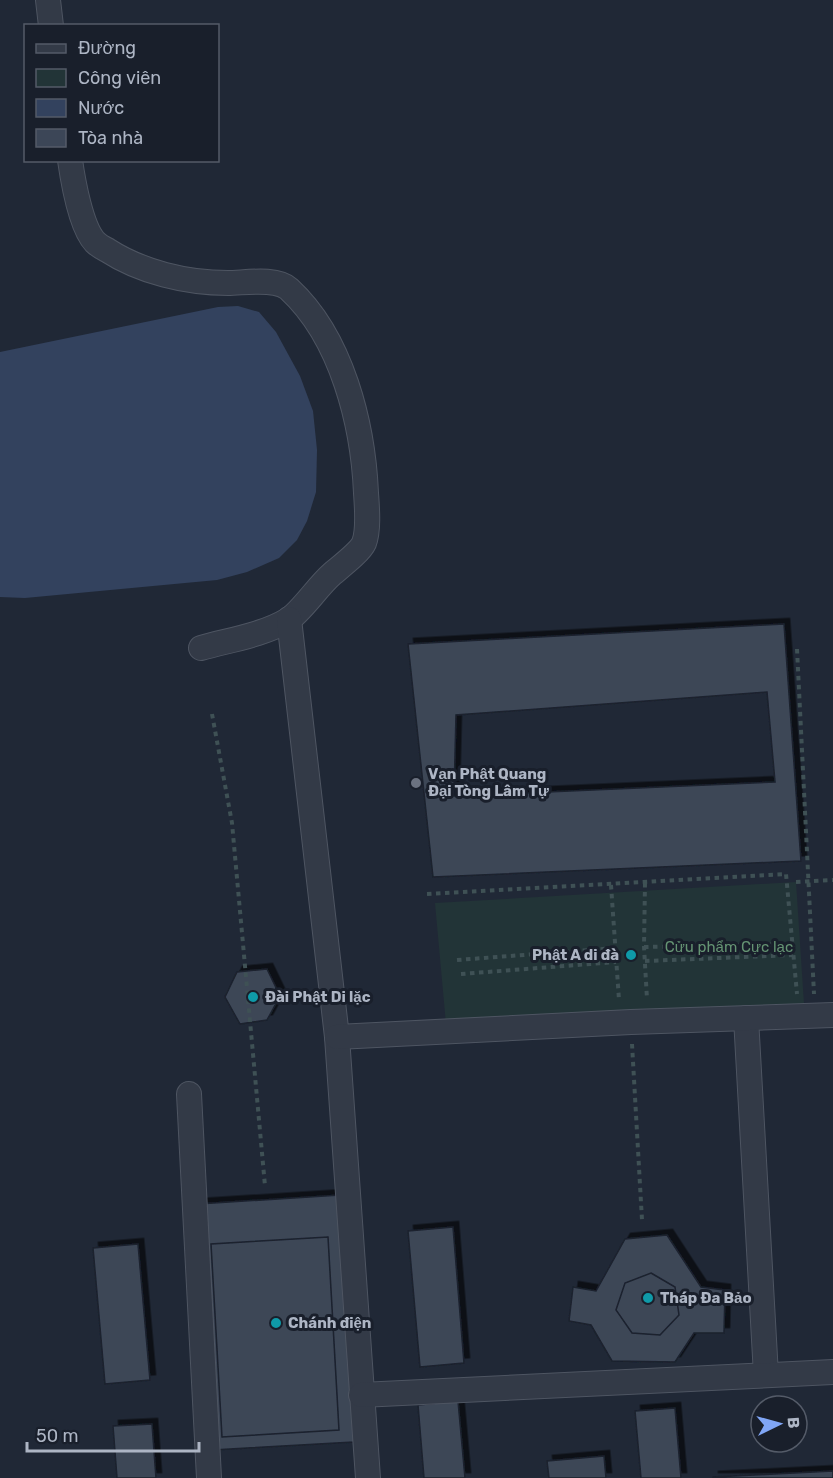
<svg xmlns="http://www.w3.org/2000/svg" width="833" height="1478" viewBox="0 0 833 1478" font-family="Rubik,sans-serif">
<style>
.green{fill:#223437}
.water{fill:#33425e}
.building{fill:#3c4657;stroke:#1b212d;stroke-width:1.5;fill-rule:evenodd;filter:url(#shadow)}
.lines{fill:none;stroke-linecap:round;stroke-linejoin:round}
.minor-casing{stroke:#4e5562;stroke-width:26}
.path{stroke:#3f5155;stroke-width:4;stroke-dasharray:4.5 4.5;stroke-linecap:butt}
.minor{stroke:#333a47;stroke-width:24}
.worship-dot{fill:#6b7280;stroke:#191f2b;stroke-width:2}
.culture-dot{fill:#0f9aa8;stroke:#191f2b;stroke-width:2}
.labels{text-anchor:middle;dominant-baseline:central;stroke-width:6;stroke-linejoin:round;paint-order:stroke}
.poi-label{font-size:15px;font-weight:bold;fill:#adb5c4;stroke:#191f2b;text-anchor:start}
.park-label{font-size:15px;fill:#659473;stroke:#191f2b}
</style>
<defs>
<filter id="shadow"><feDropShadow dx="5.5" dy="-5.5" stdDeviation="0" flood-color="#0009"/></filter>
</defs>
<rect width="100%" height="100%" fill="#202836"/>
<polygon class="green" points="796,882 804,1004 446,1024 435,903"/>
<polygon class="water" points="238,306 259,312 276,332 300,376 313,411 317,450 316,492 307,521 297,540 279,558 247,572 217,580 25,598 0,597 0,352 218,307"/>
<g class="building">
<path d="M784,624L801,861L433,877L408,644ZM767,692L775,782L454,796L456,715Z"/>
<polygon points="267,969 280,996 267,1020 240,1024 225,997 237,972"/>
<polygon points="340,1195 354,1442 213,1450 198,1204"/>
<polygon points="453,1227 464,1363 420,1367 408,1231"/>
<polygon points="667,1235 701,1287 725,1290 724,1333 694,1333 675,1362 612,1361 591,1325 569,1321 573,1287 596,1291 625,1239"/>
<polygon points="328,1237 339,1430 222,1437 211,1244"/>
<polygon points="138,1244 150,1380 105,1384 93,1248"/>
<polygon points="651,1273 675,1287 679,1315 660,1335 632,1333 616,1310 625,1283"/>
<polygon points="458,1401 465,1478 424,1478 418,1405"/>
<polygon points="675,1408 681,1478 641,1478 635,1411"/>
<polygon points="152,1424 156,1478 117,1478 113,1426"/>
<polygon points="604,1456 606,1478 549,1478 547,1461"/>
<polygon points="833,1471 833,1478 713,1478 713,1477"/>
</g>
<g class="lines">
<defs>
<g id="minor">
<polyline points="48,0 51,26"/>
<path d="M70,160C73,181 81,227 95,242C98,245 103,248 107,250C141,272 186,283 228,283C244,283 276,277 289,289C342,338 363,424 366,493C367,507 369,530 364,543C360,552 340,567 332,574C318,586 301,612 288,620C263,635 229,640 201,648"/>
<polyline points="289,619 337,1037 368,1478"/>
<polyline points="746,1018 766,1375"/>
<polyline points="337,1037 631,1022 833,1015"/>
<polyline points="189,1094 209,1478"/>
<polyline points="361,1395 833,1372"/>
</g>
</defs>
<use href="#minor" class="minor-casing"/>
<g class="path">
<polyline points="797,649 814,994"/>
<polyline points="212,714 232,823 265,1186"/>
<polyline points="796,882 833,880"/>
<polyline points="645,883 644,947 647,999"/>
<polyline points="611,885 619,1000"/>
<polyline points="427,894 786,874 797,994"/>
<polyline points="644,947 792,944"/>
<polyline points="457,960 616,948"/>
<polyline points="645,961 793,955"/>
<polyline points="461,974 616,962"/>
<polyline points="632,1044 642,1220"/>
</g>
<use href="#minor" class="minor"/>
</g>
<circle class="worship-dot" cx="416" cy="783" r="6"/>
<g class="culture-dot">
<circle cx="631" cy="955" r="6"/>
<circle cx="253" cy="997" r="6"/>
<circle cx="648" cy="1298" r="6"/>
<circle cx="276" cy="1323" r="6"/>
</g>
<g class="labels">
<g class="poi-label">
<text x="428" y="774">Vạn Phật Quang<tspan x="428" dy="17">Đại Tòng Lâm Tự</tspan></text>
<text x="619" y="955" text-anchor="end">Phật A di đà</text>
<text x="265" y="997">Đài Phật Di lặc</text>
<text x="660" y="1298">Tháp Đa Bảo</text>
<text x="288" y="1323">Chánh điện</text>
</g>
<g class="park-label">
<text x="729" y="947">Cửu phẩm Cực lạc</text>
</g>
</g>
<rect x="24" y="24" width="195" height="138" fill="#191f2b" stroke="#545b68" stroke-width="1.5"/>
<rect x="36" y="44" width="30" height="9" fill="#333a47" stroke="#545b68" stroke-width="1.5"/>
<text x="78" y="54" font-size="18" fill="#adb5c4">Đường</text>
<rect x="36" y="69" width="30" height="18" fill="#223437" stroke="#545b68" stroke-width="1.5"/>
<text x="78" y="84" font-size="18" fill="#adb5c4">Công viên</text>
<rect x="36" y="99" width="30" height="18" fill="#33425e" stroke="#545b68" stroke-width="1.5"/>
<text x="78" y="114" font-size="18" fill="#adb5c4">Nước</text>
<rect x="36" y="129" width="30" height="18" fill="#3c4657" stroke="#545b68" stroke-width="1.5"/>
<text x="78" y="144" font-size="18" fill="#adb5c4">Tòa nhà</text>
<g transform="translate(779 1424) rotate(85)"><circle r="28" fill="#191f2b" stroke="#545b68" stroke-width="1.5"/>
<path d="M0-4.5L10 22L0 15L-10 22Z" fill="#80a6f6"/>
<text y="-9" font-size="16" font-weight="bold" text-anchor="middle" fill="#adb5c4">B</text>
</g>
<path d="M27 1442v9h172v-9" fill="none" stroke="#adb5c4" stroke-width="3"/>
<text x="36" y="1442" font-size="18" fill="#adb5c4" stroke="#191f2b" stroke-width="4.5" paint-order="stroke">50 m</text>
</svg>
